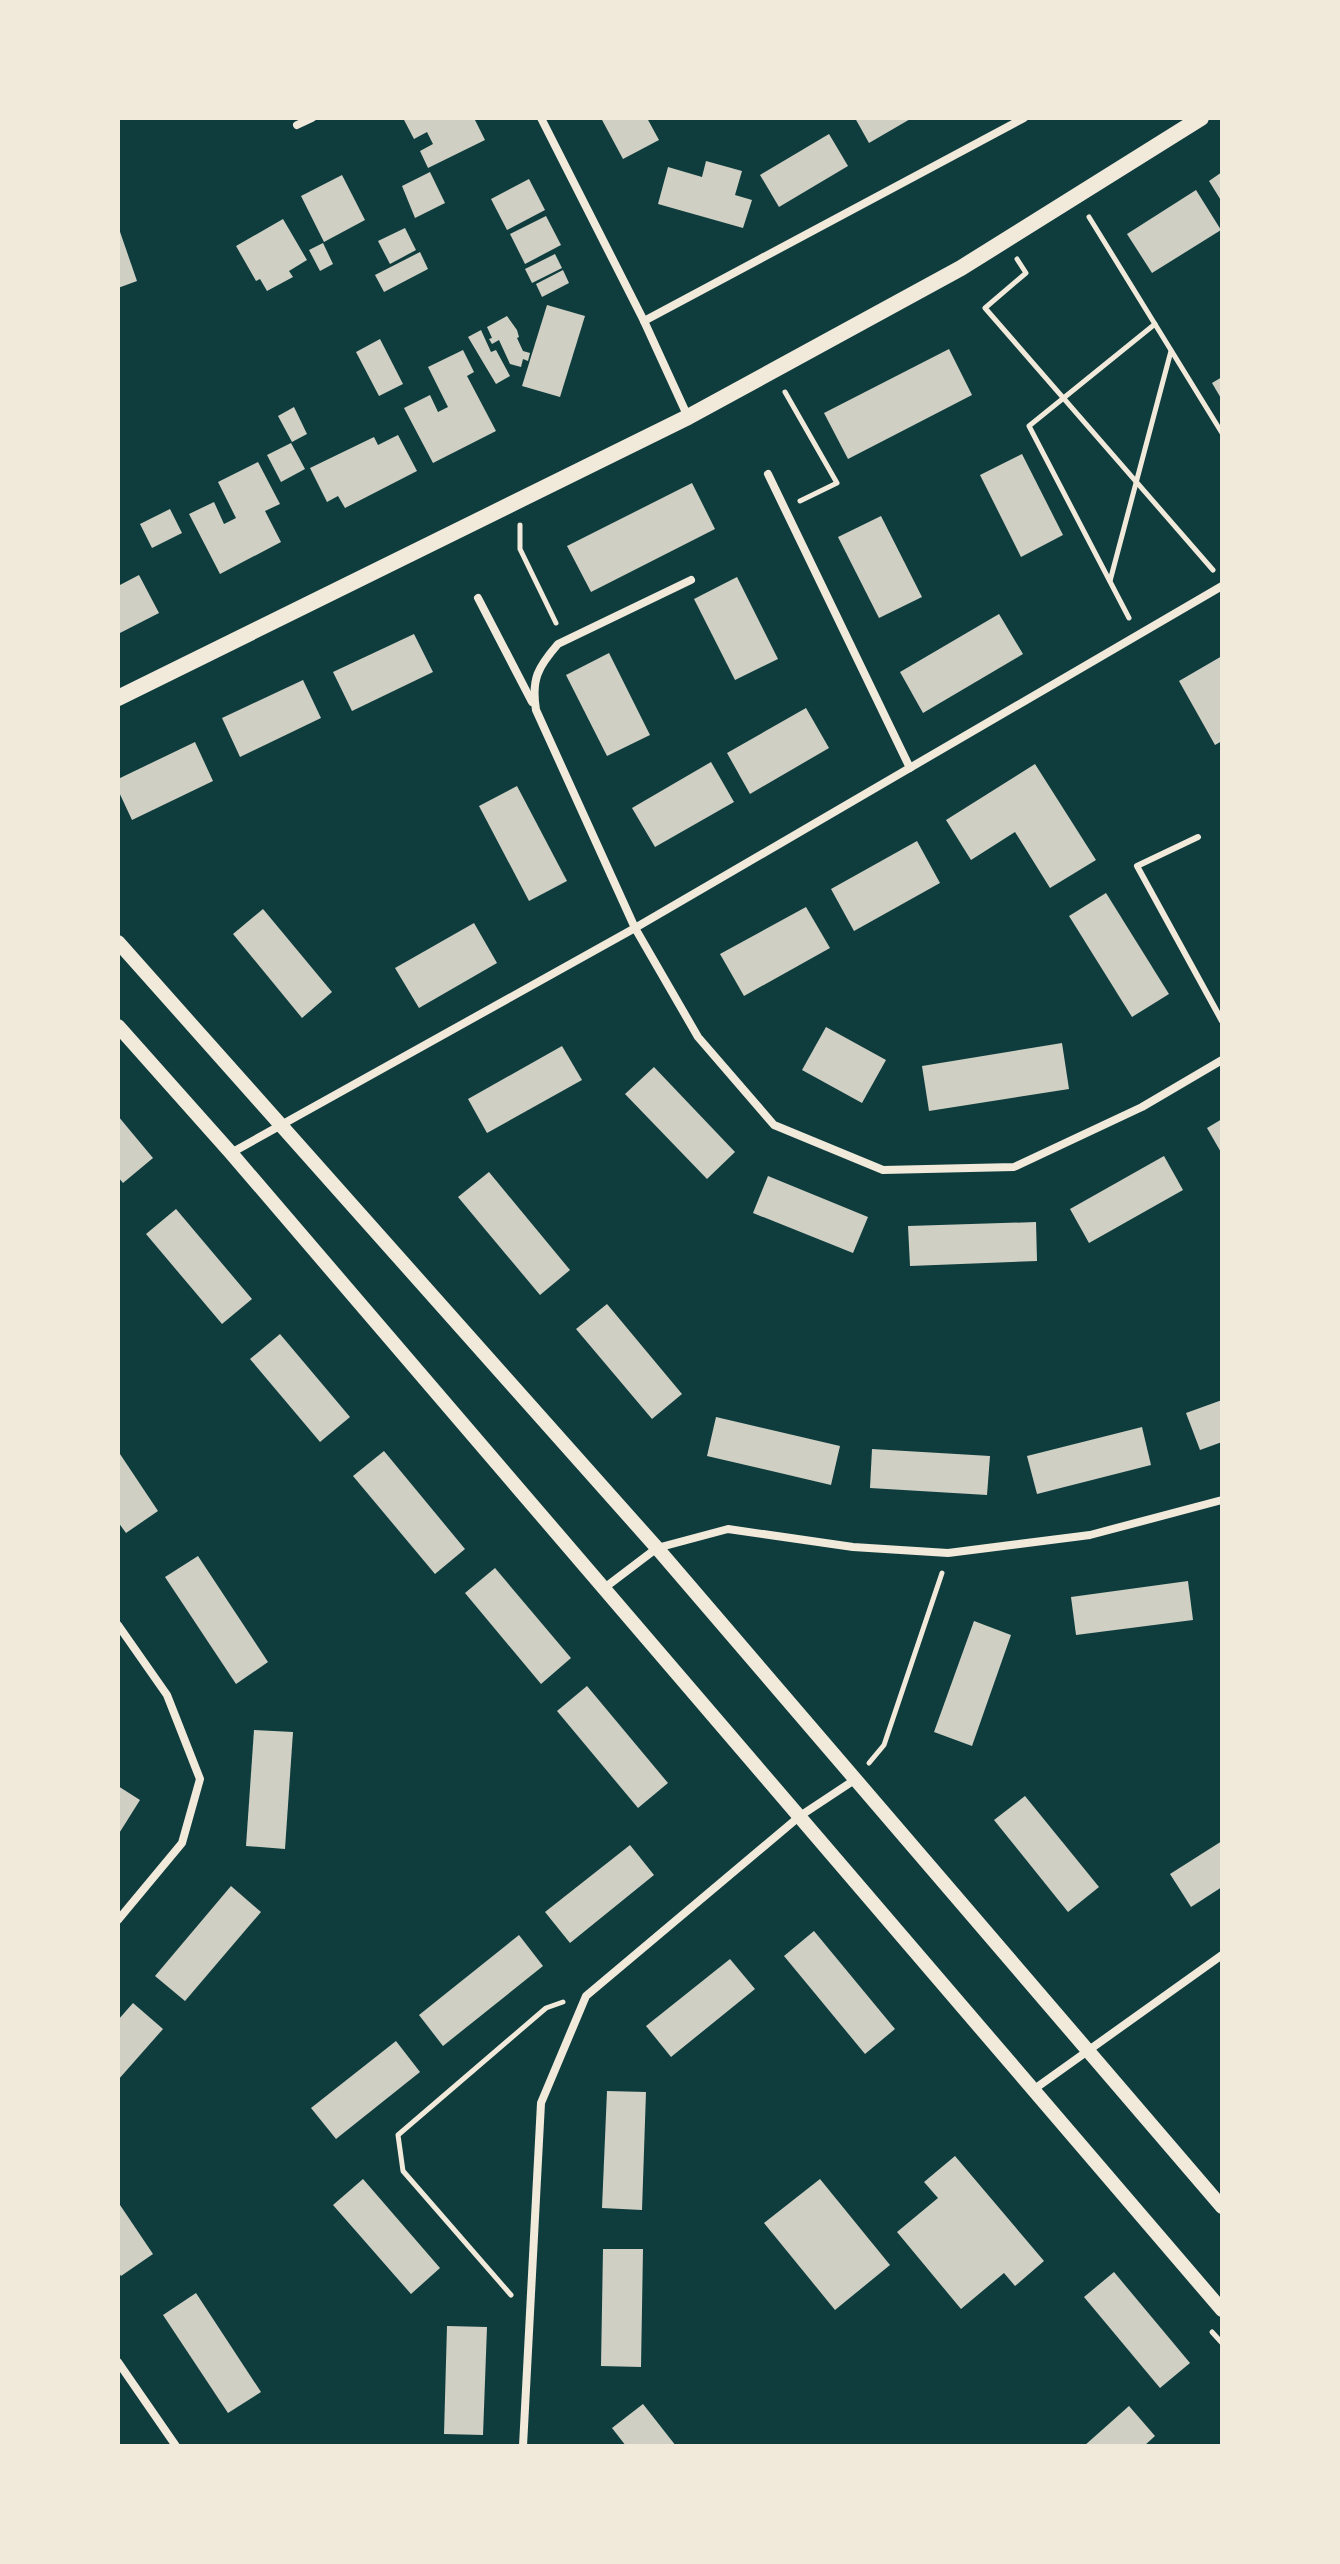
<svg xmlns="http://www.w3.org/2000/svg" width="1340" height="2564" viewBox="0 0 1340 2564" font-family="Mulish,sans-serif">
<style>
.building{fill:#cfcfc3}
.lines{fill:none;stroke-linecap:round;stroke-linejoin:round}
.path{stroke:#f1e9da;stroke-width:5}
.service{stroke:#f1e9da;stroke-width:6}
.minor{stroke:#f1e9da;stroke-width:8}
.tertiary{stroke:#f1e9da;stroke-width:14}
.secondary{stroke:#f1e9da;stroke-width:16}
</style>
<rect width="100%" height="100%" fill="#0f3d3e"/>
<g class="building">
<polygon points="403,118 474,118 485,140 428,168 420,151 433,144 427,132 414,139"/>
<polygon points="601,118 647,118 659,140 623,159"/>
<polygon points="855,118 912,118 869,143"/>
<polygon points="829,134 848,166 779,207 760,175"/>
<polygon points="706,161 742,171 735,195 752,200 743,228 658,204 668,167 702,177"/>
<polygon points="430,172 445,203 415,218 402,186"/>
<polygon points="1222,172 1222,202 1209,181"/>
<polygon points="342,175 365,220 324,242 301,196"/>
<polygon points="529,179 545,210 507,230 491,199"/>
<polygon points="1196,190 1221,230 1152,273 1127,234"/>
<polygon points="546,216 561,245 525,264 510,234"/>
<polygon points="283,219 307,260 289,271 293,277 267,291 260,279 256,281 236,246"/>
<polygon points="118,226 137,281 118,288"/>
<polygon points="405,228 416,250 390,264 378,241"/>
<polygon points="323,243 333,264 320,271 309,250"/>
<polygon points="420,252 428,269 384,292 375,275"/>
<polygon points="555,254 562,268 532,283 525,269"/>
<polygon points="563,270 569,283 542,297 536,284"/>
<polygon points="547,305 585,316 560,397 522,386"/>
<polygon points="507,316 517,330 519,337 517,338 523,351 530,353 528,361 523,359 521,367 510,364 499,340 492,344 489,339 492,338 487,327"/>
<polygon points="481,330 491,352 496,350 510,376 496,384 468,337"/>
<polygon points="380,339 403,384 379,396 356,352"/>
<polygon points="949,349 972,395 848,459 824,413"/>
<polygon points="463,350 474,372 467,376 496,431 433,463 404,408 430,395 438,412 448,407 428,367"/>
<polygon points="1222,377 1222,400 1212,383"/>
<polygon points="294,407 307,434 292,442 278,416"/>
<polygon points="398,435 417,471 345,508 338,496 327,502 310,468 374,437 378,445"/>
<polygon points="291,443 305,469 281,482 267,455"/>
<polygon points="1022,454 1063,535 1021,557 980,475"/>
<polygon points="258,462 280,504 265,511 281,542 220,574 189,514 214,502 224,524 236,518 218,482"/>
<polygon points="692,483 715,529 591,592 567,546"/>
<polygon points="170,509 182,533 152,548 140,524"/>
<polygon points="881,516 922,597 879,618 838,537"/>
<polygon points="139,575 159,613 118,634 118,586"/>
<polygon points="737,577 778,659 735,680 694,599"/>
<polygon points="999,614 1023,654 923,713 900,672"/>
<polygon points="414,634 433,672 352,711 333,672"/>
<polygon points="609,653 650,735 607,756 566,675"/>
<polygon points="1222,656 1222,741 1215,745 1179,681"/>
<polygon points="303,680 321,718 240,757 222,718"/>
<polygon points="806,708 829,748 750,794 727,753"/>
<polygon points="195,742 213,781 132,820 118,790 118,779"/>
<polygon points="711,762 734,802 655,847 632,808"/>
<polygon points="1035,764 1096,860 1050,888 1015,832 971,860 946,820"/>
<polygon points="517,786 567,881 529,901 479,806"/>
<polygon points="917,841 940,883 854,931 831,889"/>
<polygon points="1106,893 1169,994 1132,1017 1069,916"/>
<polygon points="806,907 830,948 744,996 720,954"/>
<polygon points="263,909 332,992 302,1018 233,934"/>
<polygon points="474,923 497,963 419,1008 395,968"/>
<polygon points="826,1027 886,1060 862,1103 802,1070"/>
<polygon points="1062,1043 1069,1089 929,1111 922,1066"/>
<polygon points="562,1046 582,1080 487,1133 468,1099"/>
<polygon points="654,1067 735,1152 707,1179 625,1094"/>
<polygon points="118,1116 153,1158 123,1183 118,1177"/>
<polygon points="1222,1119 1222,1154 1207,1128"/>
<polygon points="1164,1156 1183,1190 1089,1243 1070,1209"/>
<polygon points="489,1172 570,1270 540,1295 458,1197"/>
<polygon points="768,1176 868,1217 853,1253 753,1213"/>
<polygon points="176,1209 252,1299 222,1324 146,1234"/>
<polygon points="1036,1222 1037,1261 910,1266 908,1226"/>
<polygon points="607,1304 682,1394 652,1419 576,1329"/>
<polygon points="280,1334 350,1417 320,1442 250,1359"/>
<polygon points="1222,1400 1222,1442 1200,1450 1186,1413"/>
<polygon points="716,1417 840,1446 831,1485 707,1456"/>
<polygon points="1142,1427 1151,1465 1037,1494 1027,1456"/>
<polygon points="872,1449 990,1456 987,1495 870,1488"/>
<polygon points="118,1451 158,1511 126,1533 118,1522"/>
<polygon points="384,1451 465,1549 435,1574 353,1476"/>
<polygon points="198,1556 268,1662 236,1684 165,1577"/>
<polygon points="495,1568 571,1658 541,1684 465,1593"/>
<polygon points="1188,1581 1193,1620 1076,1635 1071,1597"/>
<polygon points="974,1621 1011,1635 972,1746 934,1732"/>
<polygon points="587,1686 668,1783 638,1808 557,1711"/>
<polygon points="254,1730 293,1732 285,1849 246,1846"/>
<polygon points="118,1786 140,1800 118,1835"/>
<polygon points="1025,1796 1099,1887 1068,1912 994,1820"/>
<polygon points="1222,1841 1222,1887 1191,1907 1170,1874"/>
<polygon points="630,1845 654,1875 570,1943 545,1912"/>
<polygon points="231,1886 261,1912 185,2001 155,1976"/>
<polygon points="814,1931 895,2029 865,2054 784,1956"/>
<polygon points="519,1935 543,1966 443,2046 419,2015"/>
<polygon points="730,1959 755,1989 671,2057 646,2026"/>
<polygon points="133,2003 163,2029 118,2080 118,2020"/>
<polygon points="396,2041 420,2072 336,2139 311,2108"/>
<polygon points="607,2091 646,2092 642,2210 602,2208"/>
<polygon points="955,2156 1044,2261 1015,2286 1004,2273 961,2309 897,2232 938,2198 924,2182"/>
<polygon points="363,2179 440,2268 411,2294 333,2205"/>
<polygon points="820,2179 890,2265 835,2310 764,2223"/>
<polygon points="118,2202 153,2254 121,2276 118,2272"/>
<polygon points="603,2249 643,2249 641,2367 601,2366"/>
<polygon points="1114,2272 1190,2363 1160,2388 1084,2297"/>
<polygon points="196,2293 261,2392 228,2413 163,2315"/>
<polygon points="447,2326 487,2327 483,2435 444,2434"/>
<polygon points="643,2404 676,2446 626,2446 612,2428"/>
<polygon points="1129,2406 1155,2436 1144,2446 1084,2446"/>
</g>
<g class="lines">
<g class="path">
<polyline points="1089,217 1222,433"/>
<polyline points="1017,259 1026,273 985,308 1213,570"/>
<polyline points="785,392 837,483 800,501"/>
<polyline points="520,525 520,549 556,623"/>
<polyline points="1110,581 1171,351"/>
<polyline points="1129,618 1029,426 1155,324"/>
<polyline points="869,1763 884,1745 942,1573"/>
<polyline points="511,2295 403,2171 398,2135 546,2008 563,2002"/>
<polyline points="1212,2332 1222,2343"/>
</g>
<polyline class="service" points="1198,837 1137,866 1222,1021"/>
<g class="minor">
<polyline points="541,118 644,321 688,417"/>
<polyline points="297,125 312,118"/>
<polyline points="644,321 1024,118"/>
<polyline points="768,474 910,768"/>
<path d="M691,580L558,644C538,667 531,679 536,710L635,928L698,1037L774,1125L883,1170L1014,1167L1142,1107L1222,1060"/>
<polyline points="478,598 532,702"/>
<polyline points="231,1153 635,928 1222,586"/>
<polyline points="603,1589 657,1548 728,1529 853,1547 948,1553 1090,1535 1222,1500"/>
<polyline points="118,1625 167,1695 200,1779 182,1843 118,1920"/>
<polyline points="1033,2090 1222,1955"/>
<polyline points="118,2362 176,2446"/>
<polyline points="523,2446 541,2103 586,1996 800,1816 856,1779"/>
</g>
<g class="tertiary">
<polyline points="118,942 657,1548 1222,2207"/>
<polyline points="118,1026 231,1153 1222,2310"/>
</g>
<polyline class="secondary" points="118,698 688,417 961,268 1201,118"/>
</g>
<rect width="1340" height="2564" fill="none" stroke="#f1e9da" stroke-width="240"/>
</svg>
